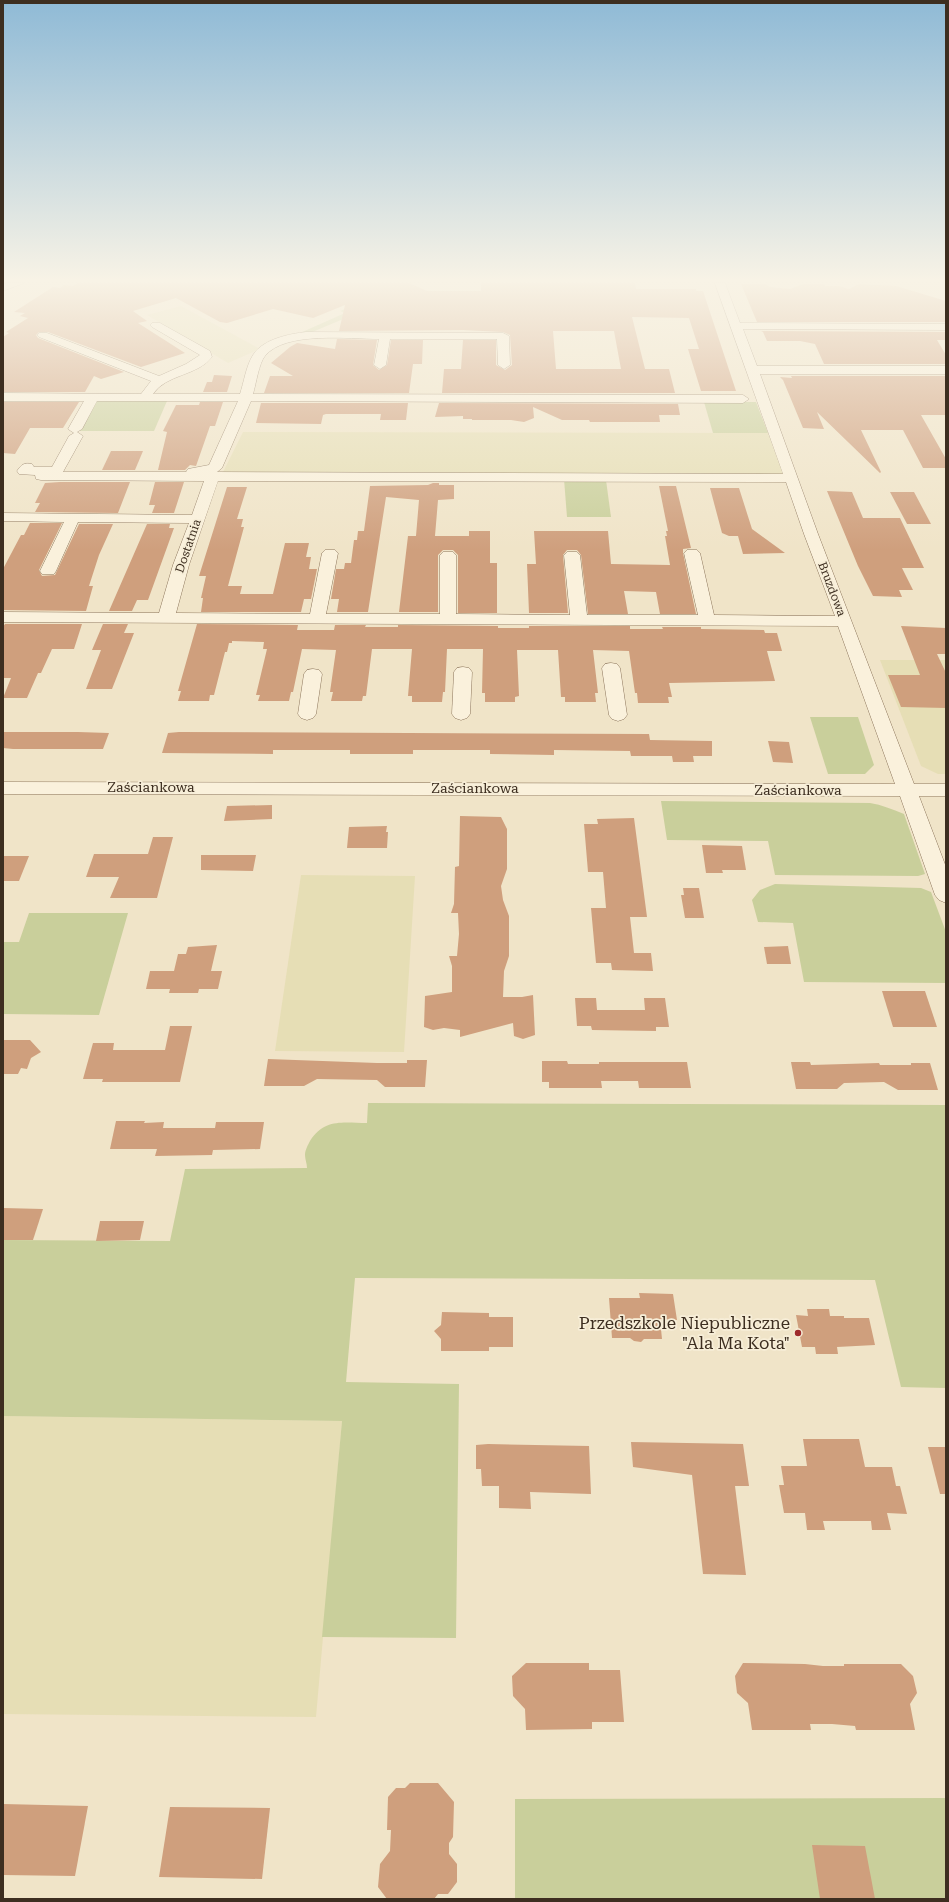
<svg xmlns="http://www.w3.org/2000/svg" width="949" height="1902" viewBox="0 0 949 1902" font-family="'Roboto Serif',serif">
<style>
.farmland{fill:#e6deb5}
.green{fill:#c9cf9b}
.building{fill:#cf9f7d;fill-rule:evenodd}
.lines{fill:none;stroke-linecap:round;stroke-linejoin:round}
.minor-casing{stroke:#8d765c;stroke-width:1}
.minor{fill:#faf1dc;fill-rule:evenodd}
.poi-dot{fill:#9e2a2b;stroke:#f7eed8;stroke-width:1.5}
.labels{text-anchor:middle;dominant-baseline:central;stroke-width:3.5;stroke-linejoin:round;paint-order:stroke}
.far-street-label{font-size:12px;fill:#3d2e20;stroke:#f7eed8}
.street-label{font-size:14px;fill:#3d2e20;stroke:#f7eed8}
.near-poi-label{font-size:17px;fill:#3d2e20;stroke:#f7eed8;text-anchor:end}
</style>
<rect width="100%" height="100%" fill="#f0e4c8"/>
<g class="farmland">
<polygon points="181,306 260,349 228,363 147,315"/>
<polygon points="243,432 768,433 784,476 222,474"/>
<polygon points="880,660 946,660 946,774 938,774 921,766"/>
<polygon points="301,875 415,876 404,1052 275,1051"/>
<polygon points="3,1416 342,1421 316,1717 3,1714"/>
</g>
<g class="green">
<polygon points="375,297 386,301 310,333 300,333 345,313 340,311"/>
<polygon points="93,401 167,401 154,431 78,431"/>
<polygon points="704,402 756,402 768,433 713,433"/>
<polygon points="564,479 606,480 611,517 567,517"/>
<polygon points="810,717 858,717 874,765 865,774 828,774"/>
<path d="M661,801L870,803C882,805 892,809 904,814L925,874L918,876L775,875L768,841L667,840Z"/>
<polygon points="775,884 921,888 931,892 946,932 946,983 804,982 793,923 758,922 752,900 760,890"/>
<polygon points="29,913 128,913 99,1015 3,1014 3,942 19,942"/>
<path d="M368,1103L946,1105V1388L901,1387L875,1280L355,1278L346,1382L459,1384L456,1638L322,1637L342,1421L3,1416V1240L170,1241L185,1169L307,1168C307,1164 305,1159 305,1155C305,1150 308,1145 310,1141C325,1118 343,1123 367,1123Z"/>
<polygon points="946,1798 946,1899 515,1899 515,1799"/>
</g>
<g class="building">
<path d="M78,283H409L427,291H481V283H635L636,289H696V291H703L736,391H701L688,349H699L689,318L632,317L645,369H669L675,393H442L444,369H461L463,340H496V365L505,370L512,365L510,335L503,332L463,330L339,331L345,305L313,318L273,309L227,323L220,322L176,298L133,311L147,321L138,323L185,353L141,367L48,332H39L36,335L38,338L124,372L101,379L94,376L85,392H3V337L9,333L6,332L28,318L20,316L25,313L14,312L53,287L60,288L64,285L73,286ZM553,331H614L621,369H556Z"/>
<polygon points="741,284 765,284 770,287 790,289 803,284 824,284 825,286 839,286 849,289 859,284 896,286 946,301 946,322 757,322"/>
<polygon points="761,331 946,332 946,340 937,340 946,355 946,364 824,364 815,344 800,341 767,341 763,332"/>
<polygon points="337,339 377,340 373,365 379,370 387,365 391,340 423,340 422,364 413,364 409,393 264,393 270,376 293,376 271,363 290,347 297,343 335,349"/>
<polygon points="214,375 232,376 227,392 203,392 207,382 212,382"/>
<polygon points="791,376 946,376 946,415 921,415 946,459 946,468 923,468 903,430 861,430 881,472 880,473 817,412 824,429 803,428 783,380 780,377 792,378"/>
<polygon points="3,402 79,402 63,428 30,428 15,454 3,453"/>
<polygon points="200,402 223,402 215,426 210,426 196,466 190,465 185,470 158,470 167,432 163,431 176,405 199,405"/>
<polygon points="261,403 408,403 406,420 380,420 381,414 326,414 323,415 321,424 256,423"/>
<polygon points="439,403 678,404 680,415 659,415 660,422 590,422 589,420 562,420 533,407 534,418 524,422 511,420 472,420 472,419 463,419 463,416 435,417"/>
<polygon points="111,451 143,451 135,470 102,470"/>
<polygon points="60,482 130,482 118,513 35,512 40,503 35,503 45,483"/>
<polygon points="155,482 184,482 174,513 152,513 155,505 149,505"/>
<polygon points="433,483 439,483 439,485 454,485 454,499 438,500 435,536 469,536 469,531 490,531 490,563 497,563 497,613 458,613 458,555 453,550 443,550 438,555 438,612 399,612 408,536 416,536 419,500 386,497 368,612 337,612 339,599 331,599 336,569 344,569 345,563 351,563 354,540 357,540 358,531 364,531 370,486 428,485"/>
<polygon points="659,486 676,486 691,548 683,549 683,553 696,614 660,614 656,592 624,591 628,614 588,614 581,555 577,550 567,550 563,555 568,613 529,613 527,564 536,564 534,531 608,531 611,564 670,565 665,536 667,536 666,531 668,531"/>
<polygon points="227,487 247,487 237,519 243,519 241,527 244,527 228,586 242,586 240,594 273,594 285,543 309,543 306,557 311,557 309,569 317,569 311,599 304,599 301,612 201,612 203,598 201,598 206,576 199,576"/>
<polygon points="710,488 739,488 752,529 785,553 743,554 738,536 729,536 722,533"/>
<polygon points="827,491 852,492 863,518 900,518 924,568 902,568 913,590 899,590 902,597 873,596 858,566"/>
<polygon points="890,492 914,492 931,524 907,524"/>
<polygon points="30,523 62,523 39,570 42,576 55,575 79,524 113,524 99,555 89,586 93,586 86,611 3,610 3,569 21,535 24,535"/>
<polygon points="147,524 170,524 169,528 174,528 148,600 137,600 132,611 109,611"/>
<polygon points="5,624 82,624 74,649 52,649 41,673 38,673 27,698 3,698 11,678 3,678 3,627"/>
<polygon points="103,624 128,624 124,633 134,633 112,689 86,689 101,650 92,650"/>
<polygon points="197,624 298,625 297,630 334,630 335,625 366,625 365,627 398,627 398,625 498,626 498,628 529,628 529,626 630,626 630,629 663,629 662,627 701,627 701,629 764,630 765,633 777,633 782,651 767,651 775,681 669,683 672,697 668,697 669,703 638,703 637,693 635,693 629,651 593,650 598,693 595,693 596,702 565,702 565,697 561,697 558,650 517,650 519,696 515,697 515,702 485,702 485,693 482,693 483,649 447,649 445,692 443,692 442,702 412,702 412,696 408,696 412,649 372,649 366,696 363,696 362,701 331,701 333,692 330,692 336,650 302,649 293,692 291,692 289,701 258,701 260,695 256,695 267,649 263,649 264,642 232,641 232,643 229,643 227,652 225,652 214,695 210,695 209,701 178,701 181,691 178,691"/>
<polygon points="901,626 946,628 946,654 937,654 946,673 946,708 901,707 888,675 920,675"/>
<polygon points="3,732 78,732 109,733 103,749 13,749 3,748"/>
<polygon points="179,732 649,734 650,740 712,741 712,756 693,756 694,762 673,762 672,756 631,756 630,751 554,750 554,755 490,754 490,750 413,750 413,754 350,754 350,750 273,750 273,754 162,753 168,733"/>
<polygon points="768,741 789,742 793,763 773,762"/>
<polygon points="272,805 272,819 224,821 227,806"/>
<polygon points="460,816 501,817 507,829 507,869 501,886 503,900 509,916 509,956 504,971 503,997 522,997 533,995 535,1035 523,1039 514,1036 513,1023 460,1037 460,1030 444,1028 433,1030 424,1027 425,996 452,992 452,966 449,956 457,956 459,934 458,913 451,913 454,904 455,867 459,866"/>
<polygon points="634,818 647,917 630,917 634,953 651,953 653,971 612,970 611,963 596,963 591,908 606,908 603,872 588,872 584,824 598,824 597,819"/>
<polygon points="387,826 386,832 388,832 387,848 347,848 349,827"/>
<polygon points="153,837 173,837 157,898 110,898 119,877 86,877 94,854 148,854"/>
<polygon points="702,845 742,846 746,870 722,870 723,873 706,873"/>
<polygon points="201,855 256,855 253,871 201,870"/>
<polygon points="3,856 29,856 19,881 3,881"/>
<polygon points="683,888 699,888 704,918 685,918 681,895 684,895"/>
<polygon points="217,945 211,971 222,971 218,989 199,989 198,993 169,993 170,989 146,989 150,971 174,971 178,954 186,954 188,947"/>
<polygon points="788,946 791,964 767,964 764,947"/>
<polygon points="882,991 925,991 937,1027 893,1027"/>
<polygon points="575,998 596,998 597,1010 645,1010 644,998 665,998 669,1027 656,1027 656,1031 592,1030 591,1026 577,1026"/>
<polygon points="170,1026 192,1026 180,1082 102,1082 103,1079 83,1079 93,1043 114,1043 113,1050 165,1050"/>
<polygon points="3,1040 30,1040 41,1052 31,1058 27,1069 21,1068 18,1074 3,1074"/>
<polygon points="268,1059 377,1063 407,1063 407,1060 427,1060 425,1087 385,1087 377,1080 317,1079 304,1086 264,1086"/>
<polygon points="542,1061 567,1061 568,1064 599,1064 599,1062 687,1062 691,1088 639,1088 638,1081 601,1081 602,1088 549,1088 549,1082 542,1082"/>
<polygon points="791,1062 810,1062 811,1065 879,1063 880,1065 911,1065 911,1063 930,1063 938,1090 898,1090 884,1082 844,1083 837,1089 796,1089"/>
<polygon points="116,1121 145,1121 144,1123 164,1122 163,1128 215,1128 216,1122 264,1122 260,1149 213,1150 212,1155 155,1156 157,1149 110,1149"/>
<polygon points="3,1208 43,1209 33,1240 3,1240"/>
<polygon points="100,1221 144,1221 140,1240 96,1241"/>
<polygon points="639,1293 673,1294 677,1320 660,1319 662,1339 644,1339 641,1342 634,1341 630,1338 612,1338 609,1298 640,1298"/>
<polygon points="807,1309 829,1309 830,1316 844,1316 844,1318 869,1318 875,1345 837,1347 838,1354 816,1354 815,1347 802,1347 796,1315 808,1316"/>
<polygon points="442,1312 489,1313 489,1317 513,1317 513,1347 489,1347 489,1351 441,1351 441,1339 434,1331 441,1325"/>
<polygon points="803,1439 859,1439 865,1467 892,1467 896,1486 900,1486 907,1514 887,1513 891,1530 872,1530 871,1521 823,1521 825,1530 807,1530 805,1513 784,1513 779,1485 784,1485 781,1466 807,1466"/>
<polygon points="631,1442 743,1444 749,1486 735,1486 746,1575 703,1574 692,1475 633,1467"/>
<polygon points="488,1444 589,1446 591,1494 530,1492 531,1509 499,1508 499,1486 482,1486 481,1469 476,1469 476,1445"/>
<polygon points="928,1447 946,1447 946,1494 940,1494"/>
<polygon points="526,1663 589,1663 589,1670 620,1670 624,1722 592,1722 592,1729 526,1730 525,1709 513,1696 512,1676"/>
<polygon points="743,1663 805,1664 823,1666 844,1666 844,1664 901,1664 913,1676 917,1693 910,1704 915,1730 856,1730 855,1726 832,1724 810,1724 811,1730 752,1730 748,1703 737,1693 735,1676"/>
<polygon points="410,1783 438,1783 454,1802 453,1837 449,1843 449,1854 457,1864 457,1882 448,1894 438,1894 434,1899 387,1899 378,1887 380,1864 390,1851 391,1830 387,1830 388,1797 396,1788 405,1788"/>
<polygon points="3,1804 88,1806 75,1876 3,1875"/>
<polygon points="170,1807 270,1808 262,1879 159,1877"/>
<polygon points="812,1845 865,1846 875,1899 820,1899"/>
</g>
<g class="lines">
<defs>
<g id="minor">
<polygon points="7,283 24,283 3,291 3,285"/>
<path d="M715,283H725L740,323L946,324V330L743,329L757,366H946V374H760L818,534L914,784H946V796H919L946,867V903L939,900L935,895L900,796L3,794V782L895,784L838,626L3,622V612L159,613L173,565L189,523L78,522L56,571L54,574H42L40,571L64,522L3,521V513L192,515L204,481L41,480L36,479L35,475L19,474L17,471C21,465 24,462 32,464L34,467H52L69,436L74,433L68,429L84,401H3V393L141,394L151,381L39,337L37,335L39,333H47L159,376L186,364L200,355L152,327L150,325L152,323H160L210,351L212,357C198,376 166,374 153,394H240C244,382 246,366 253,355C263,339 289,334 306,332L503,333L509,336L510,365L504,369L498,365L497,339H390L386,365L380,369L374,365L379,339C349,339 285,331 265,356C259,363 256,384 253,394L743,395L749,399L743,403L251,401L222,468L217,472L783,474ZM97,401H238L209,465L188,469L186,472H63L83,436L77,432L82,429ZM218,481L786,482L804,534L835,616L714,615L700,553L697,550H687L684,553L698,615H587L580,555L577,552H567L564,555L570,615L456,614V555L453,552H443L440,555V614H326L338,553L335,550H325L322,553L310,614L176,613L189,565Z"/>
<polygon points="611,663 617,664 620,668 627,715 624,719 618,721 612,719 609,715 602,668 605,664"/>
<polygon points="463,667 469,668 472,672 470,714 467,718 461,720 455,718 452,714 454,672 457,668"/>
<polygon points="313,669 319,670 322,674 316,714 313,718 307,720 301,718 298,714 304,674 307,670"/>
</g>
</defs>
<use href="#minor" class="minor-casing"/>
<use href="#minor" class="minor"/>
</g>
<linearGradient id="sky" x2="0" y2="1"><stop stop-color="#8fbad6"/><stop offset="0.51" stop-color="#f8f3e6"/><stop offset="1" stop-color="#f8f3e6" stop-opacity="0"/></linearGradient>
<rect width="949" height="550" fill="url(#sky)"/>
<circle class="poi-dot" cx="798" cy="1333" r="4"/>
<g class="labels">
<g class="far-street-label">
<text transform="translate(188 546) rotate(-71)">Dostatnia</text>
<text transform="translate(832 589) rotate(69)">Bruzdowa</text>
</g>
<g class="street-label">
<text x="151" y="787">Zaściankowa</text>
<text x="475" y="788">Zaściankowa</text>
<text x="798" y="790">Zaściankowa</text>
</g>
<g class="near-poi-label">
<text x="790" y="1323">Przedszkole Niepubliczne<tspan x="790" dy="20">"Ala Ma Kota"</tspan></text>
</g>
</g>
<rect width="949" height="1902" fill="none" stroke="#3d2e20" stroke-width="8"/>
</svg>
